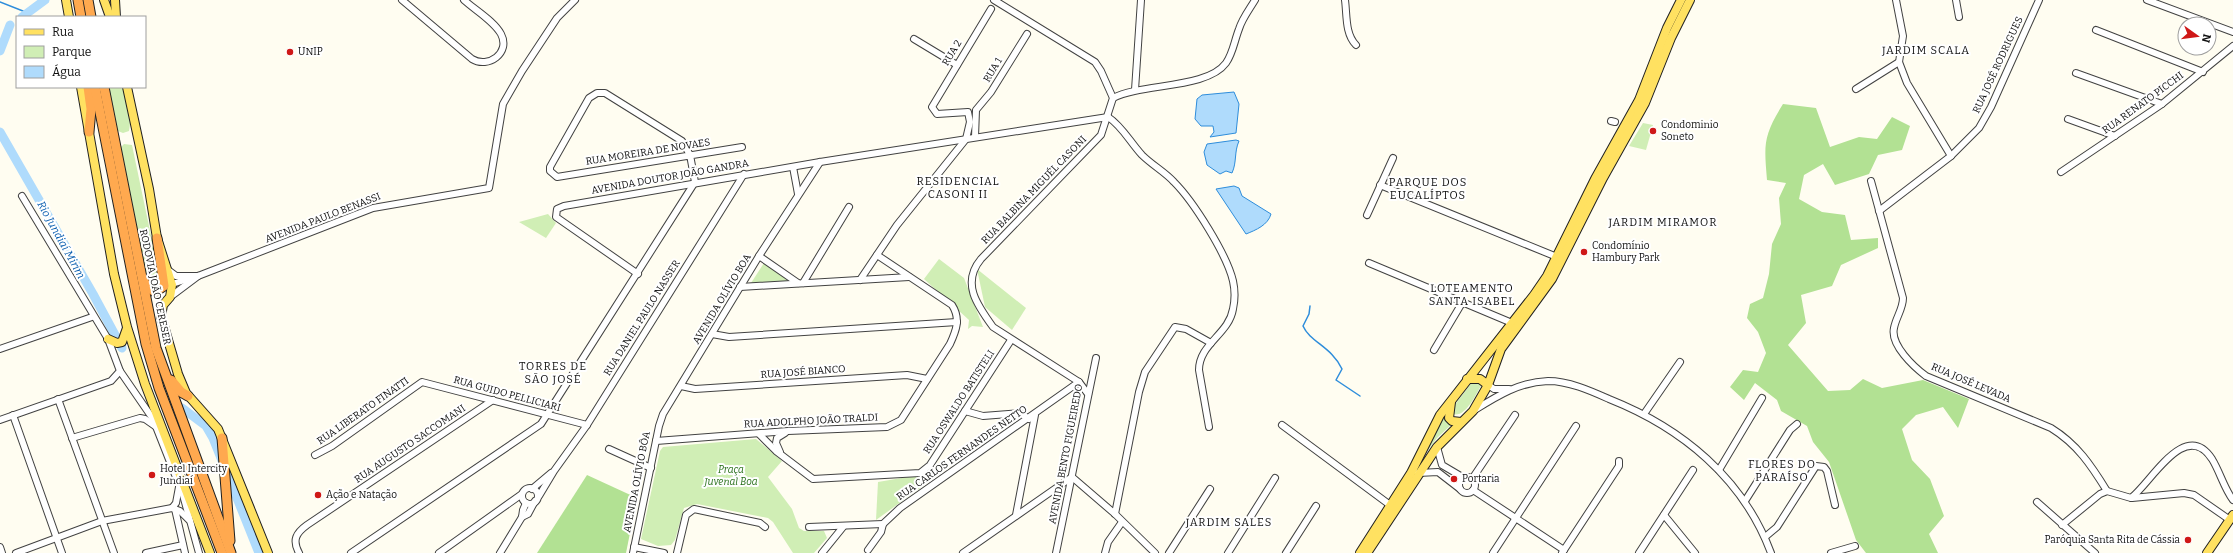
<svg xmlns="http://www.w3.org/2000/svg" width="2233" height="553" viewBox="0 0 2233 553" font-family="Bitter,serif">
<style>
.green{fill:#d0eeb5}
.forest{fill:#b2e193}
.water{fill:#afdbfc;stroke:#2e8ddb}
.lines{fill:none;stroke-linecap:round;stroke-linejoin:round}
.stream{stroke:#2e8ddb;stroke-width:1.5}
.river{stroke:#afdbfc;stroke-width:9}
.minor-casing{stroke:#424242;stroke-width:8}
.major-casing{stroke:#202020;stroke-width:10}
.highway-casing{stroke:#202020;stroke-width:11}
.minor{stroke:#fff;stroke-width:6}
.major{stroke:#ffe161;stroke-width:8}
.highway{stroke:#ffa94f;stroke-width:9}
.poi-dot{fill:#cf1817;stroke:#fff;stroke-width:1.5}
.labels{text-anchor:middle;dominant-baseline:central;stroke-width:4;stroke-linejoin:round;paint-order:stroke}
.poi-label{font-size:10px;fill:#0f0f0f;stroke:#fff;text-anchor:start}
.street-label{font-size:10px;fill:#0f0f0f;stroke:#fff}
.park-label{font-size:10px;font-style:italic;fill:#256e17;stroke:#fff}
.neighbourhood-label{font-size:11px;letter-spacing:1px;fill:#0f0f0f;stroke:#fff}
.water-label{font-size:11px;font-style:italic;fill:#0a5eaf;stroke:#fff}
</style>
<rect width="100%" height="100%" fill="#fffdf1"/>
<g class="green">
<polygon points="109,87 123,87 130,124 129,131 123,133 118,131"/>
<polygon points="1643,123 1653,125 1646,150 1629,146"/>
<polygon points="124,144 132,145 158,269 154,277 149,276 146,272 121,147"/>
<polygon points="548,214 556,223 546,238 519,222"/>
<polygon points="939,259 964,278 983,327 972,326 968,329 969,320 924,279"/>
<polygon points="764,263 790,282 751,283"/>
<polygon points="977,269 1026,308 1012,330 985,307"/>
<path d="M1473,381L1479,383L1481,386C1475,396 1465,418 1453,414V407Z"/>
<polygon points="1443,416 1451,425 1437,438 1425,454"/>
<polygon points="756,439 782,461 768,477 792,509 799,528 804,531 824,531 827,538 814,553 793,553 773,522 768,518 697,504 684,508 675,540 671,545 658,546 641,539 660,451 663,447"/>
<polygon points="931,473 934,478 876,520 878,482"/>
</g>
<g class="forest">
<path d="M1783,104L1816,108L1830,147L1859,137L1877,139L1892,117L1910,126L1902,150L1878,155L1869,174L1835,185L1823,164L1804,175L1799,199L1822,212L1845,215L1851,240L1878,238V248L1841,265L1832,286L1801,295L1806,323L1788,345L1828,391L1850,390L1863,379L1882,388L1923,380L1969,399L1958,428L1943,407L1916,415L1902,429L1912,460L1930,479L1944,516L1929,534L1938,553H1866L1856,540L1829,462L1813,442L1807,426L1781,411L1777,400L1755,383L1744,400L1730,387L1743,370L1758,372L1766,353L1758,332L1747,318L1750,304L1763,298L1769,274L1772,244L1781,224L1779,198L1786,183L1767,180C1764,144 1763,136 1783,104Z"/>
<polygon points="587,475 637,498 626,553 537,553"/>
</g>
<g class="water">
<polygon points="1234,92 1239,104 1236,133 1210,137 1214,132 1213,126 1201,126 1195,119 1197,99 1202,95"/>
<path d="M1236,140L1239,141C1234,152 1237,162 1232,173L1226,171L1220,174L1207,165L1204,152L1207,144Z"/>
<path d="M1234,186L1239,188L1242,196L1271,214C1268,225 1256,230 1246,234L1216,189Z"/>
</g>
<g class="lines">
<g class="stream">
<polyline points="0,2 28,13"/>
<path d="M1310,306L1309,314L1303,326C1310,342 1332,347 1342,369L1336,380L1360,396"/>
</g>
<g class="river">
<polyline points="22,17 45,0"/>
<polyline points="0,51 10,25"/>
<polyline points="0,132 93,294 122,348"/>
<polyline points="182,408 206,426 213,438 259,553"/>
</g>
<defs>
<g id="minor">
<path d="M402,0L472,59C488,69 511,53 501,34C494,21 475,10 464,0"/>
<path d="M994,0L1095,62L1101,71L1113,98L1101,135L981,259C961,283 977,305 993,327L1079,382L1088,394"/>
<path d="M1345,0C1347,15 1345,34 1356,45"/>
<polyline points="1956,0 1959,17"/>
<polyline points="2147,0 2233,32"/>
<polyline points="2096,30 2203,72"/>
<polyline points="914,39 957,65"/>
<polyline points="1899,62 1907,83 1951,156"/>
<polyline points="2076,73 2162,104"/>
<polyline points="1856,89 1899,62 1903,36 1896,0"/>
<polyline points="1135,90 1141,0"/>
<path d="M1113,98C1142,83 1207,89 1226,63C1233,53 1234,42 1239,29C1242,19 1249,10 1255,0"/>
<path d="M1108,117C1122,126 1130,142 1142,155C1152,165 1165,172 1174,182C1194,202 1227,255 1233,281C1235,290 1235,300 1233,309C1229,334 1199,344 1199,370L1209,427"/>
<polyline points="2068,119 2115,136"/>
<polyline points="1611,121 1615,122"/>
<polyline points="975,137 976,110 991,92 1027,34"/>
<polyline points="793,167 798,194"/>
<polyline points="2061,172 2162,104 2233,46"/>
<path d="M1871,181L1903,298C1903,309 1896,317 1894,328C1890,345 1914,367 1926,376L2051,428C2077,444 2091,465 2107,491"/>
<polyline points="695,182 690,155 682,141 605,93 597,93 589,98 550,167 550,171 557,177 742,147"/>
<polyline points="1380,185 1557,257"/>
<polyline points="1879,211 1951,156 1979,128 1991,107 2039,0"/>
<polyline points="1367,215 1393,158"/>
<polyline points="759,256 798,283"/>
<polyline points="1369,263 1512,323"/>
<polyline points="168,270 176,276 198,276 373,208 489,188 503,104 522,71 557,18 575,0"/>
<polyline points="638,274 556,217 557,209 564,206 820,162 1108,117"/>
<polyline points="860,280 897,225 966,139 970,122 968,112 937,114 932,107 991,9"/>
<polyline points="803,283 849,207"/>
<polyline points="169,285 191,278"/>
<polyline points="740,287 909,277"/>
<polyline points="170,297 198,276"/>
<polyline points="712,334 729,337 957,322"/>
<polyline points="0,349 92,317"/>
<polyline points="1434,350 1462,303"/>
<polyline points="120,371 153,419 183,495 199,553"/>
<polyline points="1488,385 1494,389 1509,389"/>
<polyline points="681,386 695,389 907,375 927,379"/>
<polyline points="58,399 114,553"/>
<polyline points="965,411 983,416 1020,413 1029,419"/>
<path d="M1473,411C1497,396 1519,382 1548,381C1569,381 1591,391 1609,399C1682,428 1743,478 1771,553"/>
<polyline points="1644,414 1680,362"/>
<polyline points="13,415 62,553"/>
<polyline points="0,420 111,381 120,371 108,339 22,196"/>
<polyline points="1282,425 1390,505"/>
<polyline points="759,434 776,451 813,479 920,473 930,465 1011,340"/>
<polyline points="72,438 140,418 145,419 155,426"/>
<path d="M656,441L788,431L887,427L901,420L950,344C956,331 961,319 952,305L877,255"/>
<polyline points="1437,447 1442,465 1464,478"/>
<polyline points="609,449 651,468"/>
<polyline points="780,452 776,443 777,438 785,433"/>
<polyline points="315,455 332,446 422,382 587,425"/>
<polyline points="1719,470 1762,398"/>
<polyline points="1418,473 1438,472 1460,489"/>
<circle cx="1467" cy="485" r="8"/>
<polyline points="1472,479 1515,415"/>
<circle cx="530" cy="496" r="8"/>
<polyline points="532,489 551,473"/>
<polyline points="1473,490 1564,550"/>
<polyline points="539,496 554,471 587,425 744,174"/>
<polyline points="2132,498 2184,493 2194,495 2230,520"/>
<polyline points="1745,501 1790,430 1797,424"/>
<polyline points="2037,502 2095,553"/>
<polyline points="172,508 176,503 179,487"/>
<polyline points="175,509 185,553"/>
<polyline points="1115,514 1139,392 1145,372 1175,327 1186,329 1211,343"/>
<polyline points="1016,515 1035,415"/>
<polyline points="1664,515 1695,553"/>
<polyline points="522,517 528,514 535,501"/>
<path d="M2062,525L2100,494L2107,491L2131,498C2151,483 2185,418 2212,459C2220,472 2224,488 2233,500"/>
<polyline points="809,527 883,524"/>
<polyline points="1765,537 1777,527 1816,466 1824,467 1827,471 1835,505"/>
<polyline points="0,547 2,553"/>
<polyline points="634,547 664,553"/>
<polyline points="868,550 881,532 883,524 900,508 1079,382"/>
<polyline points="16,553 102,521 172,508 180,511 189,520"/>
<polyline points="146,553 183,545"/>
<path d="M299,553C292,540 296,533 307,525L493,400"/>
<polyline points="351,553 541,424 695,182"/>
<polyline points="439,553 522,494"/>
<polyline points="500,553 522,517 523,510 526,503"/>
<polyline points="633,553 659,426 663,414 759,256 820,162"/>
<polyline points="677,553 686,515 694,509 760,523 765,527"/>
<polyline points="822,553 843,527"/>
<polyline points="963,553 1072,477 1115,514 1155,553"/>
<polyline points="1056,553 1096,358"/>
<polyline points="1105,553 1108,542 1122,522"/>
<polyline points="1169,553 1210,489"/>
<polyline points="1228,553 1275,478"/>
<polyline points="1286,553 1316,506"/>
<polyline points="1493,553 1576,426"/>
<polyline points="1562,553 1619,466 1619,461"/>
<polyline points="1639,553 1693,470"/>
<polyline points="1831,553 1855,546"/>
</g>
<g id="major">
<polyline points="66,0 69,17"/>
<polyline points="104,0 110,17"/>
<polyline points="115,0 116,17"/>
<polyline points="81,87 114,274 127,327 145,384 210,553"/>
<polyline points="127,87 149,189 157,238 172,285 170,297 163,305 161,316 178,374 186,393 218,429 268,553"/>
<polyline points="108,339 117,343 122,342 127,328"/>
<polyline points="1467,379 1480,379 1488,385"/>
<polyline points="1451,402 1449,418 1452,421 1461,422"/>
<polyline points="1360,553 1411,473 1440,415 1534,295 1547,276 1595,179 1639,100 1667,28 1681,0"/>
<polyline points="1367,553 1437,447 1473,411 1488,385 1501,349 1552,279 1603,178 1645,103 1671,38 1690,0"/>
<polyline points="2207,553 2233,515"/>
</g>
<g id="highway">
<polyline points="78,0 81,17"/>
<polyline points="88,0 91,17"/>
<polyline points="88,87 91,109 89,132"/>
<polyline points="95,87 146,344 159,388 222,553"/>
<polyline points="104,87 156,348 231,553"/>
<polyline points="143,279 147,287 155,292 164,286 157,238"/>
<polyline points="171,380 181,392 188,396"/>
<polyline points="222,438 230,541"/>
</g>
</defs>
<use href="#minor" class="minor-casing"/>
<use href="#major" class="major-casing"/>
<use href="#highway" class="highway-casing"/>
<use href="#minor" class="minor"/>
<use href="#major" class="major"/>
<use href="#highway" class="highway"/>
</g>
<g class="poi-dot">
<circle cx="290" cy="52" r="4"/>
<circle cx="1653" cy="131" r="4"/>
<circle cx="1584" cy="252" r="4"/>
<circle cx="152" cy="475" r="4"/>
<circle cx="1454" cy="479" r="4"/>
<circle cx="318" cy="495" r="4"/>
<circle cx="2188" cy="540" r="4"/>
</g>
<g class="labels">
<g class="poi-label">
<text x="298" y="52">UNIP</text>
<text x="1661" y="125">Condominio<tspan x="1661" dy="12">Soneto</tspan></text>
<text x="1592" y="246">Condomínio<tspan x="1592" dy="12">Hambury Park</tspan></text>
<text x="160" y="469">Hotel Intercity<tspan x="160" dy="12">Jundiaí</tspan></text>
<text x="1462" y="479">Portaria</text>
<text x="326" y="495">Ação e Natação</text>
<text x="2180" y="540" text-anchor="end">Paróquia Santa Rita de Cássia</text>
</g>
<g class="street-label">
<text transform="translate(952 53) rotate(-59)">RUA 2</text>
<text transform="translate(1998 65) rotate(-65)">RUA JOSÉ RODRIGUES</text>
<text transform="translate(993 70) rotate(-59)">RUA 1</text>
<text transform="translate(2143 103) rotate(-36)">RUA RENATO PICCHI</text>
<text transform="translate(648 152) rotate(-9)">RUA MOREIRA DE NOVAES</text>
<text transform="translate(670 177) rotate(-10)">AVENIDA DOUTOR JOÃO GANDRA</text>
<text transform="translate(1034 190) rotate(-46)">RUA BALBINA MIGUÉL CASONI</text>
<text transform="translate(323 218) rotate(-21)">AVENIDA PAULO BENASSI</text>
<text transform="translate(155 287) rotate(78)">RODOVIA JOÃO CERESER</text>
<text transform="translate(722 299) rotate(-59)">AVENIDA OLÍVIO BOA</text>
<text transform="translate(642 318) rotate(-58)">RUA DANIEL PAULO NASSER</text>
<text transform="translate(803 372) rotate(-4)">RUA JOSÉ BIANCO</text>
<text transform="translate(1971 383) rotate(23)">RUA JOSÉ LEVADA</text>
<text transform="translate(507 394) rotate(15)">RUA GUIDO PELLICIARI</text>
<text transform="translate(959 402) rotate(-57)">RUA OSWALDO BATISTELI</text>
<text transform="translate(363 411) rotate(-35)">RUA LIBERATO FINATTI</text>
<text transform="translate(811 421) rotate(-3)">RUA ADOLPHO JOÃO TRALDI</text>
<text transform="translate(410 444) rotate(-34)">RUA AUGUSTO SACCOMANI</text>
<text transform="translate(962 453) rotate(-35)">RUA CARLOS FERNANDES NETTO</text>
<text transform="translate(1066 454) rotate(-79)">AVENIDA BENTO FIGUEIREDO</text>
<text transform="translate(637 482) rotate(-79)">AVENIDA OLÍVIO BÔA</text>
</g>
<g class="park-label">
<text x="731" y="470">Praça<tspan x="731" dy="12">Juvenal Boa</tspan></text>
</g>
<g class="neighbourhood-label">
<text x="1926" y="50">JARDIM SCALA</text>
<text x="958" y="181">RESIDENCIAL<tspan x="958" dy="13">CASONI II</tspan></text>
<text x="1428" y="182">PARQUE DOS<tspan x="1428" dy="13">EUCALÍPTOS</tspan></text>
<text x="1663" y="222">JARDIM MIRAMOR</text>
<text x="1472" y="288">LOTEAMENTO<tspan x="1472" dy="13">SANTA ISABEL</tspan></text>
<text x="553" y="366">TORRES DE<tspan x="553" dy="13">SÃO JOSÉ</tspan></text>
<text x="1782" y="464">FLORES DO<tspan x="1782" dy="13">PARAÍSO</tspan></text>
<text x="1229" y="522">JARDIM SALES</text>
</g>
<g class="water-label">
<text transform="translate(61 240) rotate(61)">Rio Jundiaí Mirim</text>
</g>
</g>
<rect x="16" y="16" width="130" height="72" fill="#ffffff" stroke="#9f9f9f"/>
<rect x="24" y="29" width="20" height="6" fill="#ffe161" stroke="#9f9f9f"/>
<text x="52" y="36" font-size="12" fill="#0f0f0f">Rua</text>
<rect x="24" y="46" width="20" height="12" fill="#d0eeb5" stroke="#9f9f9f"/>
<text x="52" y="56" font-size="12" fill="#0f0f0f">Parque</text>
<rect x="24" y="66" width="20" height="12" fill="#afdbfc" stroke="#9f9f9f"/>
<text x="52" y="76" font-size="12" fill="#0f0f0f">Água</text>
<g transform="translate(2197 36) rotate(104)"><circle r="19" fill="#ffffff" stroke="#9f9f9f"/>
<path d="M0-3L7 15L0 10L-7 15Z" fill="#cf1817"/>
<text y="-6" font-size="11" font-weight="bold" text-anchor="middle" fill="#0f0f0f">N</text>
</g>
</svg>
